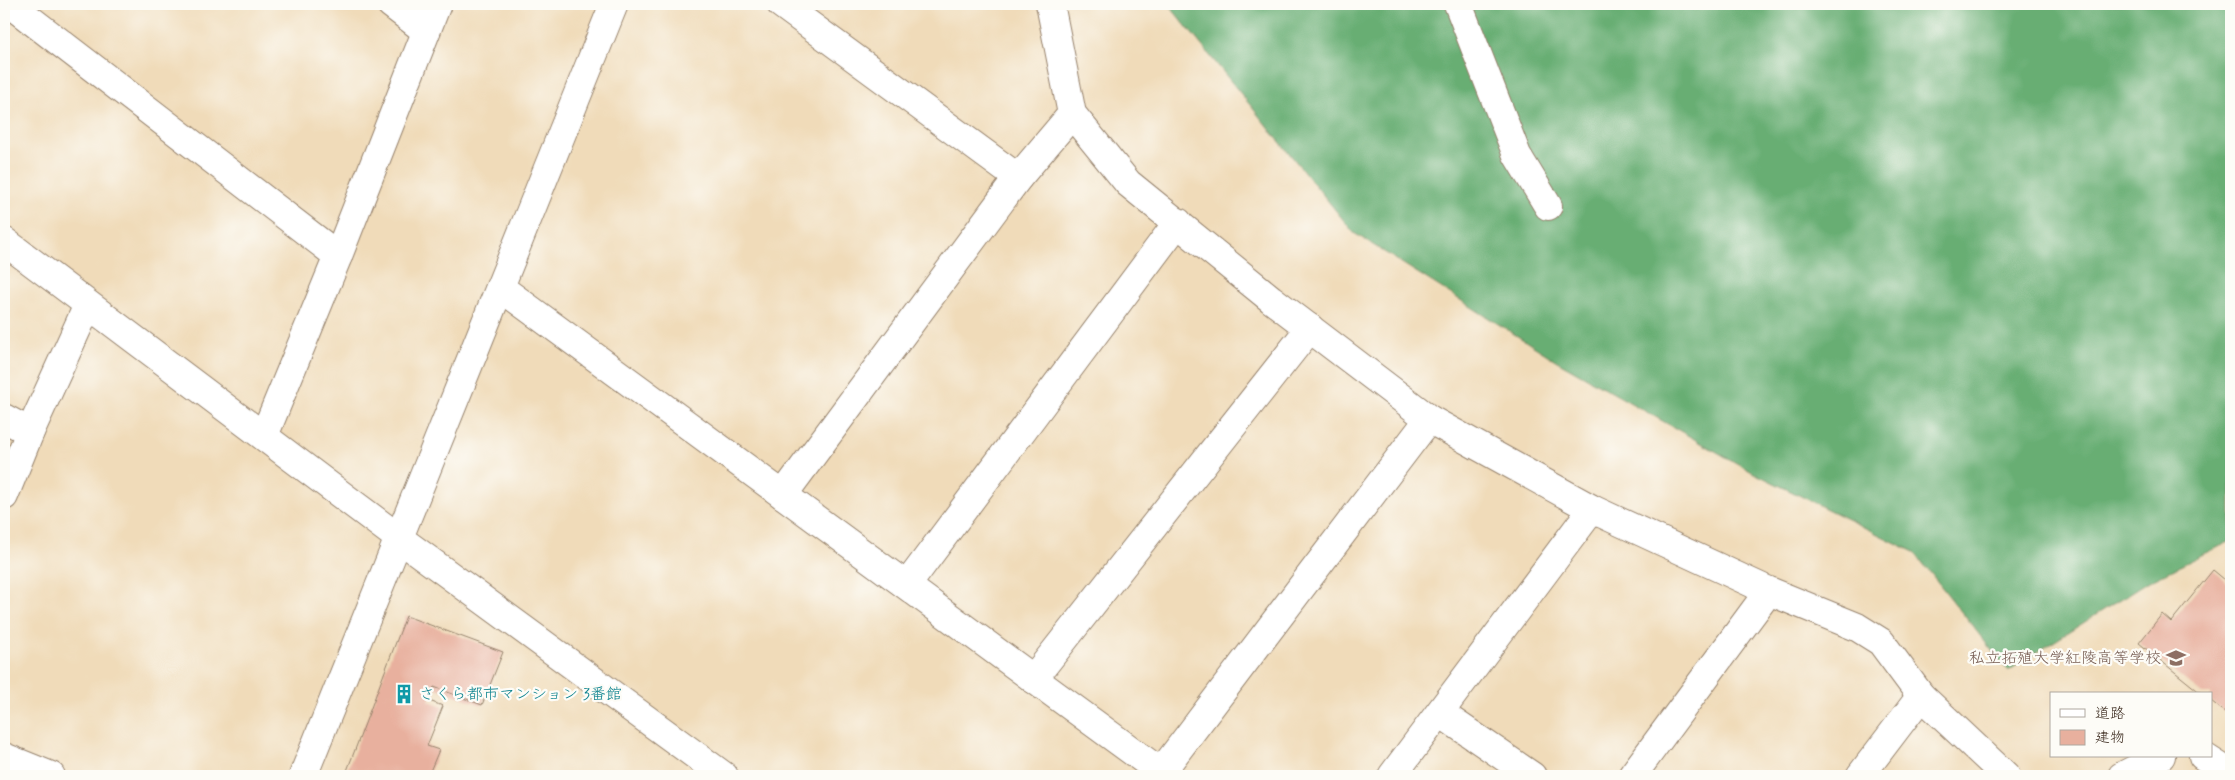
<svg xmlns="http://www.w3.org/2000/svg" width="2235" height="780" viewBox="0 0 2235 780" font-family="Mynerve,'Klee One',sans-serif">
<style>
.forest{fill:#68ae73;stroke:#526c48}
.building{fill:#e8b09e}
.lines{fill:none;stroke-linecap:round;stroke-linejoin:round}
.minor-casing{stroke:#96826c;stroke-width:30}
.major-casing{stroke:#96826c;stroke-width:30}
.minor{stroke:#fff;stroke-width:28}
.major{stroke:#fff;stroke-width:28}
.labels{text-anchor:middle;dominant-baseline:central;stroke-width:4.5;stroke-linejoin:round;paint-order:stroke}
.education-label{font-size:16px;fill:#785e54;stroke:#fdfcf7;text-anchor:end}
.culture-label{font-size:16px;fill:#0d838f;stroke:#fdfcf7;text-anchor:start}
</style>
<rect width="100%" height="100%" fill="#fdfcf7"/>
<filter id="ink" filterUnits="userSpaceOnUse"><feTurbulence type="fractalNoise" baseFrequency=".02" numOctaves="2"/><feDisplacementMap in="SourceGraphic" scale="10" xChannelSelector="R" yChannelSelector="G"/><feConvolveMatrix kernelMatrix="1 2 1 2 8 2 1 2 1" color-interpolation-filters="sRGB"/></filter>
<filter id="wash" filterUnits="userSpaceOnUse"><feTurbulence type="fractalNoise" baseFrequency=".0096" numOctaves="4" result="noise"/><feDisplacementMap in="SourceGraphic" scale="20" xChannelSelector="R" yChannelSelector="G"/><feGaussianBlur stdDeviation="1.12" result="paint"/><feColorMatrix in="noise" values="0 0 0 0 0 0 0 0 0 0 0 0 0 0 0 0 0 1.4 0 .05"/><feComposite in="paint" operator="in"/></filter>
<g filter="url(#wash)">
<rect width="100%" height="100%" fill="#f0dbb9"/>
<polygon class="forest" points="1168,4 2231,4 2231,541 2149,581 2008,671 1914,552 1754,473 1557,361 1354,233"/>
<g id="blocks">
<g class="building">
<polygon points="2213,570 2231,585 2231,717 2211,701 2211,694 2202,694 2139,643 2162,614 2171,622"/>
<polygon points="406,616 503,652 482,705 434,687 429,701 443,706 427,746 439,750 428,776 345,776"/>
</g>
</g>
</g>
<g filter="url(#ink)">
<use href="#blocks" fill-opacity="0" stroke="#96826c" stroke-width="1"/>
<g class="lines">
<defs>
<g id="minor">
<polyline points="10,4 338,256"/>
<polyline points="391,4 426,31"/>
<polyline points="781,4 1018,178"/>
<polyline points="1050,4 1072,114 1128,183 1271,299 1429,419 1592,509 1769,591 1857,627 1881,642 1921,696 2006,776"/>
<polyline points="1458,4 1517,155 1548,206"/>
<polyline points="4,241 400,539 724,776"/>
<polyline points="501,288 1166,776"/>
<polyline points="4,418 30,432"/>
<polyline points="264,436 338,256 437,4"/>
<polyline points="783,495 1018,178 1072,114"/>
<polyline points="4,496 30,432 88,305"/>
<polyline points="907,585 1178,222"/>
<polyline points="1033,679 1310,328"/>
<polyline points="1440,713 1532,776"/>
<polyline points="2203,756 2231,774"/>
<polyline points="1161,772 1429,419"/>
<polyline points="303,776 614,4"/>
<polyline points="1392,776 1592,509"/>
<polyline points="1632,776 1769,591"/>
<polyline points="1860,776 1921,696"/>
<polyline points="2122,776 2161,756"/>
</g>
<polyline id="major" points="4,757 51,776"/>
</defs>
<use href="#minor" class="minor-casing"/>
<use href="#major" class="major-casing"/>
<use href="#minor" class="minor"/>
<use href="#major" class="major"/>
</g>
</g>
<defs>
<symbol id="school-bare" viewBox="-9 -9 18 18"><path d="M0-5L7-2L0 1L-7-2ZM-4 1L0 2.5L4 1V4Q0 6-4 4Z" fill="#8d6e63" stroke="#fdfcf7" stroke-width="2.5" paint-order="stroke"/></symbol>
<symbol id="building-bare" viewBox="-9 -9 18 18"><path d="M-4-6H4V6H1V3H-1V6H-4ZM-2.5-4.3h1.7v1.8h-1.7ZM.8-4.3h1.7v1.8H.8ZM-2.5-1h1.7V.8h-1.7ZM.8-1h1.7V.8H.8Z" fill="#0f9aa8" stroke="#fdfcf7" stroke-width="2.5" paint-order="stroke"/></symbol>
</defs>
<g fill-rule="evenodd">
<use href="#school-bare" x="2162" y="644" width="28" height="28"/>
<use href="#building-bare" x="390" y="680" width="28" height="28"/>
</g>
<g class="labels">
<g class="education-label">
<text x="2161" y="658">私立拓殖大学紅陵高等学校</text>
</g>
<g class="culture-label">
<text x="419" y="694">さくら都市マンション 3番館</text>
</g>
</g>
<rect width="2235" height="780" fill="none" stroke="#fdfcf7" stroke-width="20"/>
<rect x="2050" y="692" width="162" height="65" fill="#fdfcf7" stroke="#afa8a0"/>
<rect x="2060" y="709" width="25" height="8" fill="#ffffff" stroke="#afa8a0"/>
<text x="2095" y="718" font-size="15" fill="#3b2a1e">道路</text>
<rect x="2060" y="730" width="25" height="15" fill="#e8b09e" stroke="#afa8a0"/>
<text x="2095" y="742" font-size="15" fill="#3b2a1e">建物</text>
</svg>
